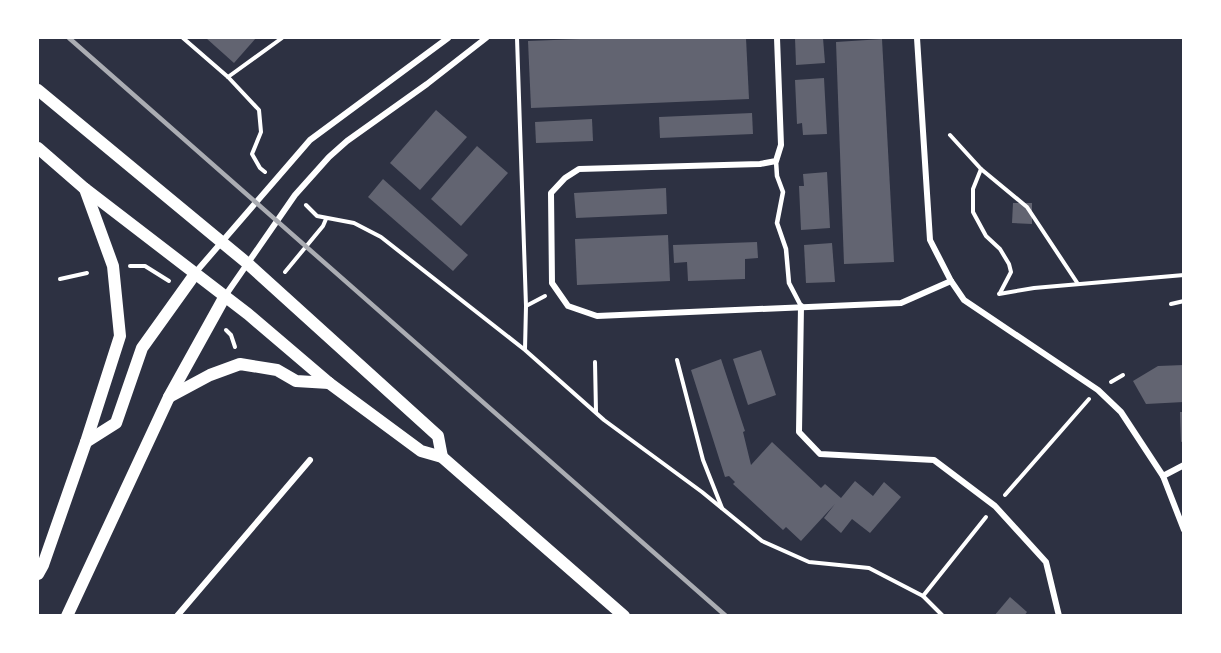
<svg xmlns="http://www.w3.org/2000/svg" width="1221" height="653" viewBox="0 0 1221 653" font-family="'DM Sans',sans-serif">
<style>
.building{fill:#626471}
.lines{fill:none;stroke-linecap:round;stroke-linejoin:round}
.path{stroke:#fff;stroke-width:4}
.service{stroke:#fff;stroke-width:4.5}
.minor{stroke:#fff;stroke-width:6}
.secondary{stroke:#fff;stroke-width:12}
.rail{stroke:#abadb3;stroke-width:4.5}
</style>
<rect width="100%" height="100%" fill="#2d3142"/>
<g class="building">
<polygon points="206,38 256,38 234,63"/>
<polygon points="605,38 746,38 749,99 531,108 528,41"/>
<polygon points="795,38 823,38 825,63 796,65"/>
<polygon points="882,39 894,262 844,264 836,42"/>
<polygon points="824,78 827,134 803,135 802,123 797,124 795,80"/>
<polygon points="436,110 467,137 420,190 390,163"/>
<polygon points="752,113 753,134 660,138 659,117"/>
<polygon points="592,119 593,141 536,143 535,122"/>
<polygon points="477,146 508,173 461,226 431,199"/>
<polygon points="827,172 830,228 801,230 799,186 804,186 803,174"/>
<polygon points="383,179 468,255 453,271 368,197"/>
<polygon points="666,188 667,214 576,218 574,193"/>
<polygon points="1013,203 1032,203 1032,224 1012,223"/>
<polygon points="668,235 670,281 577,285 575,239"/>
<polygon points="757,242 758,258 745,259 745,279 688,281 687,262 674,263 673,245"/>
<polygon points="832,243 835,282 806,283 804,245"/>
<polygon points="761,350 776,395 748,405 733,359"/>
<polygon points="721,359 745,431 743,432 751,465 772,442 821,488 825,484 841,498 855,481 873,496 884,482 901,497 870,533 852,519 841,533 824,518 835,504 801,541 786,527 783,530 733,484 735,482 729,476 725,477 691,370"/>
<polygon points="1184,365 1184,402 1146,404 1133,381 1158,366"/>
<polygon points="1180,412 1184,412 1184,441 1181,442"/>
<polygon points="1010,597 1027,612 1024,616 994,616"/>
</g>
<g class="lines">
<g class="path">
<polyline points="183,38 228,77 259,110 261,132 252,154 260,168 265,172"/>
<polyline points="517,38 526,306 525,349"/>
<polyline points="228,77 282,38"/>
<polyline points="950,135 981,169 1027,207 1078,284"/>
<polyline points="981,169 973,189 973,212 986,236 1000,249 1009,264 1011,272 1000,293"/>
<polyline points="306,205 317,216 354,223 381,237 525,350 604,420 702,492 762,541 809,562 869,568 923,596 943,616"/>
<polyline points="130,266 145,266 169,281"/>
<polyline points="285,272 323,226 326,219"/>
<polyline points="60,279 87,273"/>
<polyline points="999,294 1034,288 1184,275"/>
<polyline points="1171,304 1184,301"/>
<polyline points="526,306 545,296"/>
<polyline points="226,330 231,335 235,347"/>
<polyline points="677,360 703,460 722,508"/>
<polyline points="595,362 596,412"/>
<polyline points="1111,382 1123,375"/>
<polyline points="1005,495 1089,399"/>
<polyline points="923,596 986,517"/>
</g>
<polyline class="service" points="776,161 777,176 783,192 777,223 786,249 789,283 801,306"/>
<g class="minor">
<polyline points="777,38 781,145 776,161 760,164 579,169 565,178 551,193 552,283 568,306 597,316 901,303 951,281"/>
<polyline points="917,38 930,240 951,281 964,300 1098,390 1121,412 1163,476 1184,530"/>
<polyline points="195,273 310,140 448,38"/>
<polyline points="225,296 295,195 329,157 347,141 427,84 486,38"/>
<polyline points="801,306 799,432 820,454 934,460 995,506 1046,562 1059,616"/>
<polyline points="1163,476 1184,465"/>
<polyline points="177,616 310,460"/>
</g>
<g class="secondary">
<polyline points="38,90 247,263 438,436 442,457"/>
<polyline points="38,148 84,188 248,314 329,383 421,451 442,457 624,616"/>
<polyline points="169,397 210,375 240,364 277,370 296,381 329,383"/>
<polyline points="86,442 116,423 142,348 195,274"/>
<polyline points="38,574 43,565 86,442 120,336 113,266 85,189"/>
<polyline points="67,616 169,397 225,296"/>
</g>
<polyline class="rail" points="69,38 726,616"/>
</g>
<rect width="1221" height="653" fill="none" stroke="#ffffff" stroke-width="78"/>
</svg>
